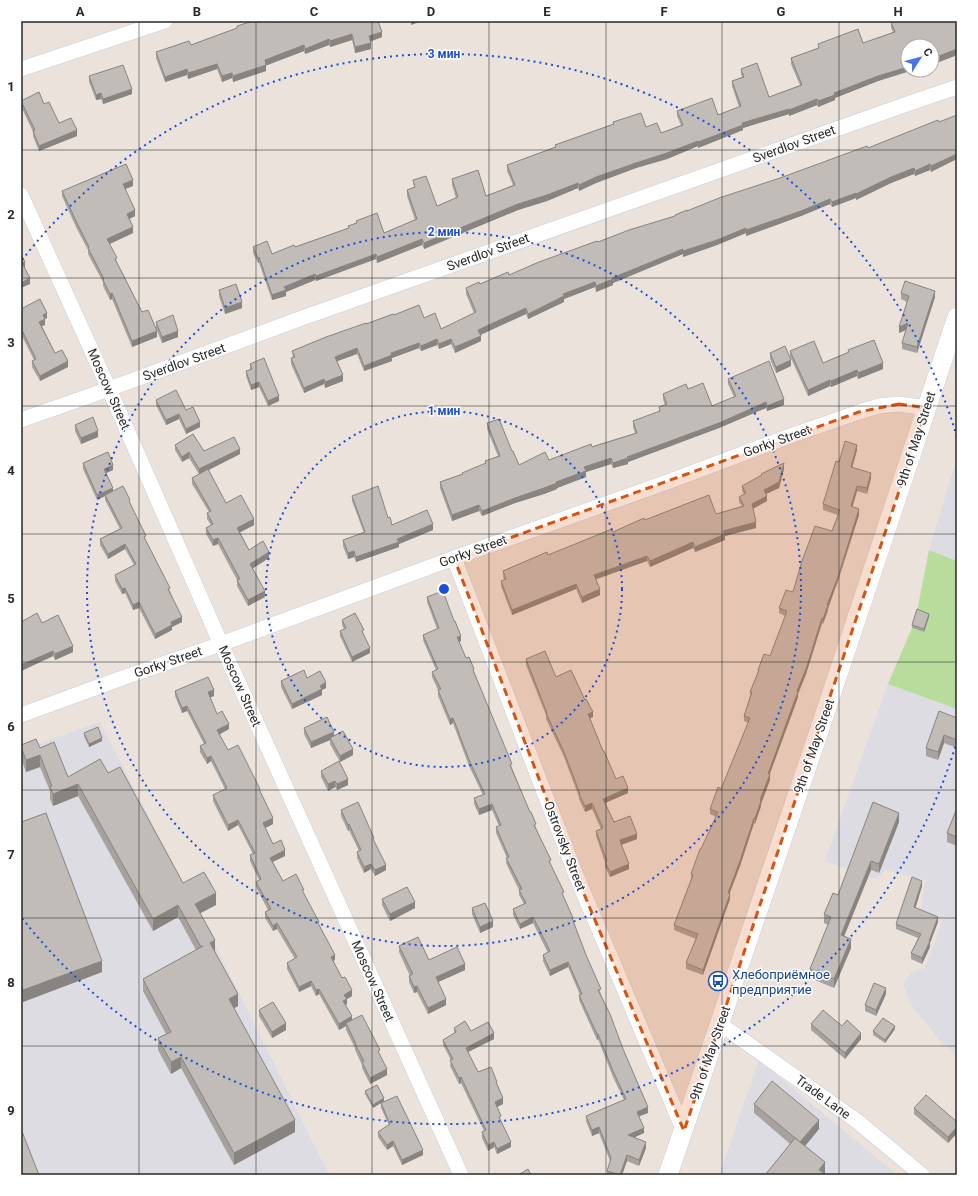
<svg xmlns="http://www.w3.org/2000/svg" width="978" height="1196" viewBox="0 0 978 1196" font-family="Roboto,sans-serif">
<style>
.industrial{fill:#dddce3}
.green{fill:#b7dc9c}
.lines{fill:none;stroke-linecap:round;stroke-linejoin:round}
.minor-casing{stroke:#caced9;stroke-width:16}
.tertiary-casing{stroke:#caced9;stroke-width:20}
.minor{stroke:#fff;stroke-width:15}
.tertiary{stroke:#fff;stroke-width:19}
.wall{fill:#a7a29e}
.shaded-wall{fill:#888481}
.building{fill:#c2bcb8;stroke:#888481}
.marked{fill:#d5540f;fill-opacity:0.2;stroke:#d5540f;stroke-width:3;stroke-dasharray:8 5;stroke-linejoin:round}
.grid{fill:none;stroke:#292929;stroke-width:1;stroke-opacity:0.55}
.ring{fill:none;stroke:#1d4ed8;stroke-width:2;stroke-dasharray:2 4}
.labels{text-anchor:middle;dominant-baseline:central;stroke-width:3;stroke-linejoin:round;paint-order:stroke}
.street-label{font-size:13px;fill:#292929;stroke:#fff}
.transit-label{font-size:13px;fill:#164399;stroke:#fff;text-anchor:start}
.centre{fill:#1d4ed8;stroke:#fff;stroke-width:2}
.ring-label{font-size:12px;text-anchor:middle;font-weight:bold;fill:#1d4ed8;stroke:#fff;stroke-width:3;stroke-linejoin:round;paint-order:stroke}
.neatline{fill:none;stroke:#292929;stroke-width:1.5}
.grid-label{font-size:13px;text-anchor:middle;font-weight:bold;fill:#292929}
</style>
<rect width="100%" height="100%" fill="#eae2db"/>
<g class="industrial">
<polygon points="957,458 957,561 929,550"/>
<polygon points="888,684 957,709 957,1056 942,1043 911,1005 903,984 911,972 925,968 942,921 921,910 925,880 885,870 877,879 825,861"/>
<polygon points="100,722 216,947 323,1163 330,1175 21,1175 21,750"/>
<polygon points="759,1060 897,1175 719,1175"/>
</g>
<polygon class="green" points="929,550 957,561 957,709 888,684 912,628 924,632 917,612"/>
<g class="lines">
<defs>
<g id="minor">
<polyline points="21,69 165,21"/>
<polyline points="21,195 109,389 221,644 461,1175"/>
<polyline points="21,420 109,389 302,318 910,103 957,87"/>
<polyline points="454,558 576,875 684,1131"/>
<polyline points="21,715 125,677 221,644 454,558 670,481 790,436 859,412 879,406 899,404 927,408"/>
<polyline points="720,1024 857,1121 922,1175"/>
</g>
<polyline id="tertiary" points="668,1175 817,737 957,317"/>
</defs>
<use href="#minor" class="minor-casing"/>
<use href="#tertiary" class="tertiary-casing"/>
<use href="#minor" class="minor"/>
<use href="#tertiary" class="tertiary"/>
</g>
<g class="wall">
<polygon points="957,21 957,55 939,62 938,59 908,70 913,70 878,81 835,98 835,100 818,107 817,105 789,116 789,114 743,128 743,130 698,148 698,146 667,159 636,168 596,183 579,191 578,188 547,201 518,210 424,249 422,245 377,263 376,259 316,281 315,280 286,292 286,296 272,300 259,263 258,263 253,253 253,247 272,254 295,247 348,228 348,226 356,223 356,221 384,233 415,220 407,196 407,190 414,187 413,180 437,206 456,198 452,185 452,179 486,196 513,185 507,171 507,165 555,147 555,145 613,124 613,122 646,127 661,133 681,125 677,116 677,111 718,115 739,107 732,86 732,81 742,77 741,74 741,69 769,97 800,85 791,64 791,58 818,48 818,44 863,43 893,32 891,28 891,22"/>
<polygon points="273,22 382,37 371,41 371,49 355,53 352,40 330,47 329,45 305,54 304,51 266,65 266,71 233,82 232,78 222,82 217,69 188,79 187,75 165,82 156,58 156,52 191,45 237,28 237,26"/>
<polygon points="89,76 132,94 103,104 101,99 96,100 89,82"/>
<polygon points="21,101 44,104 59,123 77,136 39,151 33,136 33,132 21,106"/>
<polygon points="938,120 931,172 930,170 915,176 914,174 891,183 856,200 856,198 832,207 830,204 801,216 746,236 746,233 717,245 683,257 683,254 613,283 613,285 596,292 595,287 564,299 564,302 528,319 526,314 480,335 481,341 455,353 451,344 439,349 437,345 421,351 419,348 392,358 392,361 364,371 357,354 337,361 343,381 325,388 324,384 304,393 291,364 291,358 293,358 292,351 366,324 394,315 424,318 441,329 474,313 466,294 466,288 509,275 598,242 675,216 675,215 687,211 868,148"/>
<polygon points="133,186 125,189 135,216 129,219 133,233 110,244 117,262 142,312 157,337 132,347 112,299 110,300 103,286 103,282 88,254 88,250 76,227 62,196 62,191"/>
<polygon points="219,290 242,308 225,314 219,296"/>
<polygon points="901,293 935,297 917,353 902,349 902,343 906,330 899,333 907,302 901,299"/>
<polygon points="21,309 47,318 45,319 45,325 42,326 55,353 68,367 40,381 32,367 32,361 34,360 21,334"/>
<polygon points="156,322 178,337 162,343 156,328"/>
<polygon points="848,350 883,369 858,379 857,376 831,387 830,386 808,396 790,356 790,351 823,363 848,353"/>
<polygon points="770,353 791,366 776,373 770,359"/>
<polygon points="250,364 279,401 268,406 259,387 251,390 246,376 246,371 250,370"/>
<polygon points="728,379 784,405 767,411 766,408 719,428 628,462 628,464 613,468 611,464 586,472 586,477 557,488 557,489 544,494 515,503 482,516 479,511 452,521 440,488 440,482 462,474 485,464 485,461 498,456 487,429 487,423 512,451 519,465 549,460 635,433 633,427 633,421 659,412 659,407 665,405 663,399 663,394 688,389 712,406 734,397 728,384"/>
<polygon points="156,400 186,410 200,427 186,434 179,419 166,425 156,405"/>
<polygon points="75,425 98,437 81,444 75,431"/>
<polygon points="175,445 204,451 240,454 208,470 226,503 254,525 240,532 249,550 269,558 253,568 265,597 248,606 237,586 237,580 218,544 213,546 206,534 206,528 211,525 207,519 207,513 209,512 192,484 192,478 199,474 189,458 182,462 175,450"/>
<polygon points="857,450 852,467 871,478 867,494 857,491 852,507 859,515 838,582 828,608 828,611 823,624 822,623 806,674 798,694 798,697 793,711 769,774 770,780 761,804 761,806 755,824 754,823 740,866 729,893 730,899 703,975 686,969 686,963 696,939 674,930 674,925 691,880 691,874 716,817 710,814 710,809 721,789 748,723 744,721 744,716 750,696 750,692 758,672 758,670 770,656 785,616 779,613 779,608 793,592 832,531 838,515 823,510 823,504 839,462"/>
<polygon points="83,463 113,470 106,473 113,491 130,504 146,541 170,591 182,622 172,627 172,630 155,639 139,608 133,610 125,593 122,594 115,581 115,575 134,565 125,549 108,559 100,545 100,539 120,529 105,500 105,496 97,500 83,469"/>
<polygon points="784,469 779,488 766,494 767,501 753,509 756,528 725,536 725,540 695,552 693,548 650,567 647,561 596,579 600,595 582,603 576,589 512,615 501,586 501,581 504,580 503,576 503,571 613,532 645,520 716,514 742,506 739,502 739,497 744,494 742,491 742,486 761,476 761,474"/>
<polygon points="352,496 388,518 392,525 433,530 399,544 399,547 356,562 354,557 348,559 343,546 343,540 364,533 352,501"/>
<polygon points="427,597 461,641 459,642 466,658 474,672 512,768 551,865 573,922 601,994 648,1113 639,1116 644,1133 635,1137 646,1148 639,1166 627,1161 622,1175 607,1175 607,1171 610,1161 599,1133 592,1136 586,1121 586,1116 624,1100 613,1077 598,1039 597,1040 579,1000 579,995 580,995 568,967 550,976 543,961 543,955 548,953 533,923 520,929 513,915 513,909 524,904 519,895 519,890 506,863 507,858 496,833 496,827 499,826 492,810 479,815 474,804 474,798 483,795 469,766 453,723 450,725 438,696 438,690 432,677 432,672 436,670 423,640 423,635 437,629 427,602"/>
<polygon points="929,617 924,632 912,628 912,625"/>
<polygon points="342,620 370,653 352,662 340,636 340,631 344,629 342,625"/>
<polygon points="21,622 42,623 73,652 55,660 53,656 21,671"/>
<polygon points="526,659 556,677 593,717 590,718 603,751 616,779 628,793 605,803 614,822 637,839 621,845 629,869 610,877 605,867 605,862 596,836 596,831 601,829 592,809 585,812 579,799 579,797 564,757 546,719 546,715 526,665"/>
<polygon points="307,678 326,688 322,690 322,695 292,709 281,687 281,681"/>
<polygon points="175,691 214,696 210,697 217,714 229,729 219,734 228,750 260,792 273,824 265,828 273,844 285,856 273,862 283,881 304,894 335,960 333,961 352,996 347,999 347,1004 346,1005 352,1020 380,1055 387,1075 370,1084 362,1068 362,1065 355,1050 355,1048 346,1030 346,1026 339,1030 319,994 316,996 311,986 299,992 287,969 287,963 295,959 277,929 273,931 265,918 265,912 268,910 256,887 256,882 259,880 250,861 250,855 253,854 238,825 228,831 213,801 213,795 225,789 211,761 207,764 200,752 200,746 204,744 187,711 182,713 175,696"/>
<polygon points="957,718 957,748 944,743 938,760 926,756 926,748"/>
<polygon points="304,728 334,736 353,755 340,762 330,744 330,740 311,748 304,734"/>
<polygon points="84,733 102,741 89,747 84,736"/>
<polygon points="21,745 40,748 68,777 108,773 183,883 216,905 200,913 215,951 238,1006 234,1008 295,1132 234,1165 181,1068 171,1074 158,1050 158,1038 166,1034 143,991 143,979 196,950 178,917 153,931 78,796 53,806 50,799 50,791 40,767 26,772 21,758"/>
<polygon points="321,771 348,785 337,790 335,787 328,791 321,777"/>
<polygon points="957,808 957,846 947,842 947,833"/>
<polygon points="341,810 374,842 386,870 375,876 371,869 364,873 357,858 357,852 359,851 349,830 348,831 341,816"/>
<polygon points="21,822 102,972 23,1002 21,997"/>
<polygon points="899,822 879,873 871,870 844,936 851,948 834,988 810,978 810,969 828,925 824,923 824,914 838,895"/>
<polygon points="922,886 915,908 938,922 930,943 930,947 922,964 911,959 911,953 918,938 896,929 896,924"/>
<polygon points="382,899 415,908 390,921 382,905"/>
<polygon points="472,908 493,927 480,933 472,914"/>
<polygon points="399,946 429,960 465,970 438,982 446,1005 428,1014 417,992 414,993 409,982 409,976 410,976 399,952"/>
<polygon points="886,994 876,1016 865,1011 865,1005"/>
<polygon points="259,1010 286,1030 272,1038 259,1016"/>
<polygon points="811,1024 842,1026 861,1039 845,1059 811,1030"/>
<polygon points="454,1028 471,1031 494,1039 468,1052 478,1072 497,1085 503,1104 497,1107 501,1122 511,1147 497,1154 494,1147 488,1151 482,1138 482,1132 484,1131 461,1083 459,1084 450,1066 451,1060 443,1045 443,1040 454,1034"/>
<polygon points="895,1029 885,1043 873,1035 873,1031"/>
<polygon points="365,1091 384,1101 373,1108 365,1094"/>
<polygon points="381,1103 423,1155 402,1165 393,1146 387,1150 378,1137 378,1132 389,1125 381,1108"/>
<polygon points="754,1104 819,1129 805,1146 825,1174 754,1113"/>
<polygon points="914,1108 957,1122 957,1133 948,1143 914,1114"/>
</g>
<g class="shaded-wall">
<polygon points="411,21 422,21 411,25"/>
<polygon points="382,32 382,37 369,42 369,36"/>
<polygon points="352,34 352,40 330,47 330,41"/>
<polygon points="329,39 329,45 305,54 305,49"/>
<polygon points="371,43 371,49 355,53 355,47"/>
<polygon points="304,45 304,51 265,66 265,60"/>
<polygon points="957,49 957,55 939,62 939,56"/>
<polygon points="938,54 938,59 932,62 932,56"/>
<polygon points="217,64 217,69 188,79 188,73"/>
<polygon points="266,65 266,71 233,82 233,76"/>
<polygon points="908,66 908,70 913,70 878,81 835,98 835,100 818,107 818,101 834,93 878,76"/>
<polygon points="187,69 187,75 165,82 165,77"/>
<polygon points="232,73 232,78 222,82 222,76"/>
<polygon points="132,89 132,94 103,104 103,99"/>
<polygon points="101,93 101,99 96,100 96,95"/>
<polygon points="817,99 817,105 789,116 789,110"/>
<polygon points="789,109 789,114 743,128 743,130 698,148 698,142 742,123"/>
<polygon points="77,130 77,136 39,151 39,146"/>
<polygon points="698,141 698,146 667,159 636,168 596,183 579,191 579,185 596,177"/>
<polygon points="957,154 957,159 931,172 931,166"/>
<polygon points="930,164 930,170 915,176 915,171"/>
<polygon points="914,168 914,174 891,183 856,200 856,194 891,177"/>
<polygon points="133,180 133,186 123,190 123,184"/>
<polygon points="578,183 578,188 547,201 518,210 424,249 424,243 518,204"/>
<polygon points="856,193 856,198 832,207 832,202"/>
<polygon points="830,199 830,204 801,216 746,236 746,230"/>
<polygon points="135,210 135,216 127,220 127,214"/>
<polygon points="133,227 133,233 107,245 107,239"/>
<polygon points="746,228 746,233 717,245 683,257 683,251"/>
<polygon points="422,239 422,245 377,263 377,257"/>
<polygon points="683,249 683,254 613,283 613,285 596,292 596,286 612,278"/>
<polygon points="376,254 376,259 316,281 316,276"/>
<polygon points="259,257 259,263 258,263 258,258"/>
<polygon points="25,262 25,267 22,268 22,263"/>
<polygon points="315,274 315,280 286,292 286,296 272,300 272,295 284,287"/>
<polygon points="30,278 30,284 21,288 21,283"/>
<polygon points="595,282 595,287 564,299 564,302 528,319 528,314 563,294"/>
<polygon points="935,291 935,297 917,353 917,347"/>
<polygon points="112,293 112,299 110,300 110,294"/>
<polygon points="242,302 242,308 225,314 225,308"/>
<polygon points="526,308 526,314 478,336 478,330"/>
<polygon points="47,313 47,318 45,319 45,325 39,327 39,322 43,315"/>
<polygon points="908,323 908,329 899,333 899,327"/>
<polygon points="157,331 157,337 132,347 132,341"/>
<polygon points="178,331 178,337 162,343 162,337"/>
<polygon points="481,336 481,341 455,353 455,347"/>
<polygon points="437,339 437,345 421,351 421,346"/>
<polygon points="451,339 451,344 439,349 439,344"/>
<polygon points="419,343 419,348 392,358 392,361 364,371 364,366 391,353"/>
<polygon points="357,348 357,354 335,362 335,357"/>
<polygon points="791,360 791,366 776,373 776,367"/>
<polygon points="68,361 68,367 40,381 40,376"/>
<polygon points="883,363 883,369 858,379 858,373"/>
<polygon points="857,370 857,376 831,387 831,381"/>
<polygon points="343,375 343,381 325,388 325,382"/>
<polygon points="324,379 324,384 304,393 304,388"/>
<polygon points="830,380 830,386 808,396 808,390"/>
<polygon points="259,382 259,387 251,390 251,385"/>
<polygon points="279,396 279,401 268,406 268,401"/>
<polygon points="784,399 784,405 767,411 767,406"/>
<polygon points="766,402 766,408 719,428 628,462 628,464 613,468 613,463"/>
<polygon points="179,414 179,419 166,425 166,420"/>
<polygon points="200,422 200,427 186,434 186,429"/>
<polygon points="98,431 98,437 81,444 81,438"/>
<polygon points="857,445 857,450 851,472 851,467"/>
<polygon points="240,449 240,454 199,475 199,469"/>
<polygon points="189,452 189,458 182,462 182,457"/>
<polygon points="611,458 611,464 586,472 586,477 557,488 557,489 544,494 515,503 482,516 482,511 556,482 584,467"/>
<polygon points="784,463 784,469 779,488 764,495 764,490"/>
<polygon points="113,465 113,470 104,474 104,469"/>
<polygon points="871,473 871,478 867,494 867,488"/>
<polygon points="857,486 857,491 851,512 851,506"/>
<polygon points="113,488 113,493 105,495 105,496 97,500 97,495"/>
<polygon points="767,496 767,501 752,509 752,504"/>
<polygon points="479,505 479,511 452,521 452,515"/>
<polygon points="859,509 859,515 823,624 823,619 827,605"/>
<polygon points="254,519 254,525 237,534 237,528"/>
<polygon points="756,522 756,528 725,536 725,540 695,552 695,547 723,531"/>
<polygon points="433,524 433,530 399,544 399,547 356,562 356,557"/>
<polygon points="218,538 218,544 213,546 213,540"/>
<polygon points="693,542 693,548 650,567 650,561"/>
<polygon points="125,544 125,549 108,559 108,554"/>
<polygon points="354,551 354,557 348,559 348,553"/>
<polygon points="269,552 269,558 250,570 250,564"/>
<polygon points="647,556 647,561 594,580 594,575"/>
<polygon points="576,584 576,589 512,615 512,610"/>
<polygon points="125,588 125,593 122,594 122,589"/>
<polygon points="600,589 600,595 582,603 582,597"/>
<polygon points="265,591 265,597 248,606 248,600"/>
<polygon points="139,602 139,608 133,610 133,605"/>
<polygon points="929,614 929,617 924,632 924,629"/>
<polygon points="182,617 182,622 172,627 172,630 155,639 155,634 171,622"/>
<polygon points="822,618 822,623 806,674 798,694 798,697 793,711 768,779 768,774"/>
<polygon points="461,636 461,641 457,643 457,637"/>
<polygon points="73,646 73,652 55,660 55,654"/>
<polygon points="370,648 370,653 352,662 352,657"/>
<polygon points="53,651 53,656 21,671 21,665"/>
<polygon points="326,682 326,688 322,690 322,695 292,709 292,704"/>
<polygon points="214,690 214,696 208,698 208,692"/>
<polygon points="187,706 187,711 182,713 182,708"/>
<polygon points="593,712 593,717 588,719 588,714"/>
<polygon points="453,718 453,723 450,725 450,719"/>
<polygon points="229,724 229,729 217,736 217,730"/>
<polygon points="334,732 334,738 330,738 330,740 311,748 311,742"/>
<polygon points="944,735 944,743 938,760 938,752"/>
<polygon points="102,738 102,741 89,747 89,744"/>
<polygon points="353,749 353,755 340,762 340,756"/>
<polygon points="40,755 40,767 26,772 26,760"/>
<polygon points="211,756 211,761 207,764 207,758"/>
<polygon points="770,774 770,780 761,804 761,806 755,824 755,818 760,800"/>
<polygon points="348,779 348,785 337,790 337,784"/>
<polygon points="335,781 335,787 328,791 328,784"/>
<polygon points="78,784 78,796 53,806 53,794"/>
<polygon points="628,788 628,793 603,804 603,799"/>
<polygon points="592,803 592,809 585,812 585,806"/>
<polygon points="492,804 492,810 479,815 479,809"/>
<polygon points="899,813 899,822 879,873 879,864"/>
<polygon points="273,818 273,824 263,829 263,823"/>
<polygon points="754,818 754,823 740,866 728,898 728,893"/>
<polygon points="238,820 238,825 228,831 228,825"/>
<polygon points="349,824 349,830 348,831 348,825"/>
<polygon points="637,834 637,839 621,845 621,849 620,840"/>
<polygon points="285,850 285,856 270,863 270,858"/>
<polygon points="871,861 871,870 841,944 841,935"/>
<polygon points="371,864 371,869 364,873 364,867"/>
<polygon points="629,864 629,869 610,877 610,872"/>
<polygon points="386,865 386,870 375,876 375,870"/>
<polygon points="922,881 922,886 914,913 914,907"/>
<polygon points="216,893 216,905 195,916 195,904"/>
<polygon points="730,894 730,899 703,975 703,970"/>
<polygon points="415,902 415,908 390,921 390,914"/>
<polygon points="178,905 178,917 153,931 153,919"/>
<polygon points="533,917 533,923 520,929 520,924"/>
<polygon points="938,917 938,922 930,943 930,947 922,964 922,958"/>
<polygon points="493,921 493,927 480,933 480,927"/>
<polygon points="277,923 277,929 273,931 273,926"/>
<polygon points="851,939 851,948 834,988 834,979"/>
<polygon points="215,940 215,952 210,943"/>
<polygon points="335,955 335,960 331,962 331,957"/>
<polygon points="102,961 102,972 23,1002 23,990"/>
<polygon points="568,962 568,967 550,976 550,970"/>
<polygon points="465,964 465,970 436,983 436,977"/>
<polygon points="311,981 311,986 299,992 299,987"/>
<polygon points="417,986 417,992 414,993 414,987"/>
<polygon points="886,988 886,994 876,1016 876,1010"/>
<polygon points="319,989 319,994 316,996 316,990"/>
<polygon points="352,990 352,996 347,999 347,1004 343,1006 343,1001 344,995"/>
<polygon points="238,994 238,1006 229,1011 229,999"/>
<polygon points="446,999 446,1005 428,1014 428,1008"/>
<polygon points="352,1016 352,1021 346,1023 346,1026 339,1030 339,1024"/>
<polygon points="286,1023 286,1030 272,1038 272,1032"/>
<polygon points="895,1026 895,1029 885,1043 885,1040"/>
<polygon points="494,1033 494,1039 466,1053 466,1048"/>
<polygon points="861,1033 861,1039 845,1059 845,1053"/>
<polygon points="597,1034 598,1034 598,1039 597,1040"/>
<polygon points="181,1057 181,1068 171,1074 171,1062"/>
<polygon points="387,1069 387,1075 370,1084 370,1078"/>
<polygon points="461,1077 461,1083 459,1084 459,1078"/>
<polygon points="384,1098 384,1101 373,1108 373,1105"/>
<polygon points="503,1098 503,1104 495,1108 495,1102"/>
<polygon points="648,1107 648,1113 637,1117 637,1112"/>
<polygon points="295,1120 295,1132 234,1165 234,1153"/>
<polygon points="819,1120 819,1129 800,1152 800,1143"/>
<polygon points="599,1127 599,1133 592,1136 592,1130"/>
<polygon points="957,1127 957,1133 948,1143 948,1137"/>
<polygon points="644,1128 644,1133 628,1140 628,1135"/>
<polygon points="393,1141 393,1146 387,1150 387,1145"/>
<polygon points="494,1142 494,1147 488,1151 488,1145"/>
<polygon points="511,1142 511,1147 497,1154 497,1149"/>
<polygon points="646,1142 646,1148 639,1166 639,1160"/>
<polygon points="423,1150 423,1155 402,1165 402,1160"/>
<polygon points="627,1155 627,1161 622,1175 620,1175"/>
<polygon points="825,1162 825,1174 819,1170"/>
</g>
<g class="building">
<polygon points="253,21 272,21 273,22 276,21 378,21 382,32 369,36 371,43 355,47 352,34 330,41 329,39 305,49 304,45 265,60 266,65 233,76 232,73 222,76 217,64 188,73 187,69 165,77 156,52 189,41 191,45 237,28 237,26"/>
<polygon points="894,21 957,21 957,49 939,56 938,54 932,56 932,46 908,46 908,67 878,76 834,93 835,95 818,101 817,99 789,110 789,109 742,123 743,125 698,142 698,141 667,153 636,163 596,177 579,185 578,183 547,195 518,204 424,243 422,239 377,257 376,254 316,276 315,274 284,287 286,290 272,295 259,257 258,258 253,247 267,241 272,254 294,245 295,247 349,228 348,226 357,223 356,221 377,213 384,233 417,219 407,190 415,187 413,180 426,176 437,206 458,197 452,179 478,170 486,196 515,185 507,165 556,147 555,145 614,124 613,122 641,113 646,127 657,123 661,133 683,125 677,111 712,98 718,115 741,106 732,81 744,77 741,69 757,63 769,97 802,85 791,58 819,48 818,44 858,29 863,43 895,32 891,22"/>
<polygon points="123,65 132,89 103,99 101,93 96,95 89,76"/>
<polygon points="39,92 44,104 49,102 59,123 71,118 77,130 39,146 33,131 35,130 21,101"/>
<polygon points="957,115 957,154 931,166 930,164 915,171 914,168 891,177 856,194 856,193 832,202 830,199 801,211 746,230 746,228 717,240 683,251 683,249 612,278 613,279 596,286 595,282 563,294 564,296 528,314 526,308 478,330 481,336 455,347 451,339 439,344 437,339 421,346 419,343 391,353 392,355 364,366 357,348 335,357 343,375 325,382 324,379 304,388 291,358 295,357 292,351 326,337 366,323 366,324 393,314 394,315 419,305 424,318 435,313 441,329 476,312 466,288 479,282 480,284 508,272 509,275 539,262 597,241 598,242 629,230 675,216 675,215 687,210 687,211 719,198 780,178 867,146 868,148 938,120 939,122"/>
<polygon points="126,164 133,180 123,184 135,210 127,214 133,227 107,239 117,258 115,259 142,312 148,310 157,331 132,341 112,293 110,294 103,280 104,279 88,248 89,247 76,221 62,191"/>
<polygon points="21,254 25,262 22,263 30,278 21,283"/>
<polygon points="905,281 935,291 917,347 902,343 908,323 899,327 909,296 901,293"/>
<polygon points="236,284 242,302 225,308 219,290"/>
<polygon points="40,299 47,313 43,315 45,319 39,322 55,353 62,350 68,361 40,376 32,361 36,359 21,328 21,309"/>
<polygon points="173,315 178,331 162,337 156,322"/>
<polygon points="874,340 883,363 858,373 857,370 831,381 830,380 808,390 790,351 814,341 823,363 849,352 848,350"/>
<polygon points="785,346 791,360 776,367 770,353"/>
<polygon points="264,358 279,396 268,401 259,382 251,385 246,371 252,369 250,364"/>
<polygon points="769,361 784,399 767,406 766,402 719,423 627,457 628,458 613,463 611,458 584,467 586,471 556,482 557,483 544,488 515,498 482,511 479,505 452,515 440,482 463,474 462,473 486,463 485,461 500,456 487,423 499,419 512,451 513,451 519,465 545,452 549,460 591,444 592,447 637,433 633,421 660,411 659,407 667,404 663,394 686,384 688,389 703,383 712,406 736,396 728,379"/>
<polygon points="176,390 186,410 193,407 200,422 186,429 179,414 166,420 156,400"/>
<polygon points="93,417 98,431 81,438 75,425"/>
<polygon points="193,434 204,451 234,437 240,449 199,469 189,452 182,457 175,445"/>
<polygon points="845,441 857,445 851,467 871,473 867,488 857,486 851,506 859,509 838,577 827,605 828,605 823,619 822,618 806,669 797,691 798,692 793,705 768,774 770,774 760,800 761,801 755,818 754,818 740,861 728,893 730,894 703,970 686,963 698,934 674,925 693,875 691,874 700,849 701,849 718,812 710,809 718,787 721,789 750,718 744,716 752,692 750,692 759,670 758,670 764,654 770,656 787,611 779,608 786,590 793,592 802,561 815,526 832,531 840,510 823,504 836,461 839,462"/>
<polygon points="108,452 113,465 104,469 113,488 97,495 83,463"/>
<polygon points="784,463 779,482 764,490 767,496 752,504 756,522 723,531 725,534 695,547 693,542 650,561 647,556 594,575 600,589 582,597 576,584 512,610 501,581 506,579 503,571 547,552 548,555 612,529 613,532 644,518 645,520 709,495 716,514 744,506 739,497 746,493 742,486 762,475 761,474"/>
<polygon points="208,469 226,503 241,495 254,519 237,528 249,550 263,541 269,552 250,564 265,591 248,600 237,580 240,579 218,538 213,540 206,528 213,524 207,513 211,511 192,478"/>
<polygon points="123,486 130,500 129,501 146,536 144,537 170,588 168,589 182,617 171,622 172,625 155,634 139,602 133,605 125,588 122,589 115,575 136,564 125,544 108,554 100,539 122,528 105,495"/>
<polygon points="378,486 388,518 390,517 392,525 427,510 433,524 397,539 399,542 356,557 354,551 348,553 343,540 365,532 352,496"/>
<polygon points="443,591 454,621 455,621 461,636 457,637 466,658 469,657 474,669 473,670 512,764 510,765 530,812 531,812 536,824 534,825 551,860 549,861 564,892 562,893 573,918 572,918 586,955 601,989 598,990 610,1014 623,1049 648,1107 637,1112 644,1128 628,1135 646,1142 639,1160 627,1155 620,1175 607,1171 611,1158 599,1127 592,1130 586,1116 626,1099 613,1071 598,1034 597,1034 579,995 582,994 568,962 550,970 543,955 550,951 533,917 520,924 513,909 526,903 519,890 522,889 506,858 509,857 496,827 501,825 492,804 479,809 474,798 485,794 469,760 453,718 450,719 438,690 441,689 432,672 438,669 423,635 439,628 427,597"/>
<polygon points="917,609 929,614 924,629 912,625"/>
<polygon points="37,613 42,623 58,615 73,646 55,654 53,651 21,665 21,622"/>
<polygon points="355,613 364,630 362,631 370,648 352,657 340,631 346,628 342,620"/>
<polygon points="545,651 556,677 571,670 585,700 586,699 593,712 588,714 603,751 604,751 616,779 623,776 628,788 603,799 614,822 630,816 637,834 620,840 621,844 629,864 610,872 605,862 607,861 596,831 603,828 592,803 585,806 579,794 580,794 564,752 546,713 547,713 526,659"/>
<polygon points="304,670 307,678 320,671 326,682 320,686 322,689 292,704 281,681"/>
<polygon points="208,677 214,690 208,692 217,714 222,711 229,724 217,730 228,750 238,745 260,789 259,789 273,818 263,823 273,844 281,840 285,850 270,858 283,881 296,874 304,890 302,890 319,922 318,923 335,955 331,957 342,978 345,977 352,990 344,995 347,999 343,1001 352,1016 339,1024 319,989 316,990 311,981 299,987 287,963 297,957 277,923 273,926 265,912 271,909 256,882 261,879 250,855 255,853 238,820 228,825 213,795 227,788 211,756 207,758 200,746 206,743 187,706 182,708 175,691"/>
<polygon points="939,711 957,718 957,740 944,735 938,752 926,748"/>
<polygon points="327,717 334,732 311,742 304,728"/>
<polygon points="98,727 102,738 89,744 84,733"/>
<polygon points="343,731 353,749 340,756 330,738"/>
<polygon points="36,739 40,748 54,742 68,777 100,759 108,773 120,767 183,883 204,872 216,893 195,904 215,940 210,943 238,994 229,999 295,1120 234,1153 181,1057 171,1062 158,1038 171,1032 143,979 203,946 201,947 178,905 153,919 78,784 53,794 50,787 52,786 40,755 26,760 21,747 21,745"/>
<polygon points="339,761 348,779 337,784 335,781 328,784 321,771"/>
<polygon points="358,802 374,838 373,839 386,865 375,870 371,864 364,867 357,852 361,850 349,824 348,825 341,810"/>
<polygon points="873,802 899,813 879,864 871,861 841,935 851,939 834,979 810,969 831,917 824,914 833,893 838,895"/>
<polygon points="957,808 957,837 947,833"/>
<polygon points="46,813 102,961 23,990 21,985 21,822"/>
<polygon points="912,877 922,881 914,907 938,917 929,941 930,941 922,958 911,953 921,934 896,924"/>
<polygon points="407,887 415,902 390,914 382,899"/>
<polygon points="485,903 493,921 480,927 472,908"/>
<polygon points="418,937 429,960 457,947 465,964 436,977 446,999 428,1008 417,986 414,987 409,976 413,974 399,946"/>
<polygon points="874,983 886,988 876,1010 865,1005"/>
<polygon points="273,1002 286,1023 272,1032 259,1010"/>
<polygon points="823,1010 842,1026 847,1020 861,1033 845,1053 811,1024"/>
<polygon points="362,1015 380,1050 378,1051 387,1069 370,1078 362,1062 364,1061 355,1044 356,1044 346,1023"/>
<polygon points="883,1018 895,1026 885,1040 873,1031"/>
<polygon points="465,1021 471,1031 488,1022 494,1033 466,1048 478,1072 491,1067 497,1082 496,1082 503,1098 495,1102 501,1116 499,1117 511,1142 497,1149 494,1142 488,1145 482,1132 486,1130 461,1077 459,1078 450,1060 453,1059 443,1040 456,1032 454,1028"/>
<polygon points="772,1081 819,1120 800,1142 754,1104"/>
<polygon points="377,1085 384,1098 373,1105 365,1091"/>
<polygon points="926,1095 957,1122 957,1127 948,1137 914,1108"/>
<polygon points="397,1096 423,1150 402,1160 393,1141 387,1145 378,1132 390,1124 381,1103"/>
<polygon points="21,1129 39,1175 21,1175"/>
<polygon points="795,1138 825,1162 819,1170 826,1175 765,1175"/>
<polygon points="528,1169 531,1175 518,1175"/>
</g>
<path class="marked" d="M899,404L927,408L684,1131L576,875L454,558L859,412Z"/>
<path class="grid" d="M139,21V1175M256,21V1175M372,21V1175M489,21V1175M606,21V1175M722,21V1175M839,21V1175M21,150H957M21,278H957M21,406H957M21,534H957M21,662H957M21,790H957M21,918H957M21,1046H957"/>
<g class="ring">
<circle cx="444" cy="589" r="178"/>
<circle cx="444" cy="589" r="357"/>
<path d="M957 741A535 535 0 0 1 22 918M22 260A535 535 0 0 1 957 437"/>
</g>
<defs>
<symbol id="bus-ring" viewBox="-11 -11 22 22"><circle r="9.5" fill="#fff" stroke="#1a4fb4" stroke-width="1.5"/><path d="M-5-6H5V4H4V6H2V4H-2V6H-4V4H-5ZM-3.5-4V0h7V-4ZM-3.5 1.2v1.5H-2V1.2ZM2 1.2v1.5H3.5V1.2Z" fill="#1a4fb4"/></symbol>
</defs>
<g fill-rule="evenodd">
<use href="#bus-ring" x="707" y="970" width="22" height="22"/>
</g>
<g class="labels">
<g class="street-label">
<text transform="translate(794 144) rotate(-20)">Sverdlov Street</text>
<text transform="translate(488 252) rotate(-20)">Sverdlov Street</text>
<text transform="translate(184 362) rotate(-20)">Sverdlov Street</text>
<text transform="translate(109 389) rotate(66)">Moscow Street</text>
<text transform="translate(916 439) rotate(-72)">9th of May Street</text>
<text transform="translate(777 441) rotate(-20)">Gorky Street</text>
<text transform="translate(473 551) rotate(-20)">Gorky Street</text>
<text transform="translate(168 662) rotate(-19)">Gorky Street</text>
<text transform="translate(240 686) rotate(66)">Moscow Street</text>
<text transform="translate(814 746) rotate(-71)">9th of May Street</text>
<text transform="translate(565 846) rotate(69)">Ostrovsky Street</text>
<text transform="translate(373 981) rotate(66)">Moscow Street</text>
<text transform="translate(710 1053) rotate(-71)">9th of May Street</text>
<text transform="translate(823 1097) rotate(36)">Trade Lane</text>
</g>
<g class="transit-label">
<text x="732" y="974">Хлебоприёмное<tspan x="732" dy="15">предприятие</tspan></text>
</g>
</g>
<circle cx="444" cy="589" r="6" class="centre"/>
<g class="ring-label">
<text x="444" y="58">3 мин</text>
<text x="444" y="236">2 мин</text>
<text x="444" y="415">1 мин</text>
</g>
<rect width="978" height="1196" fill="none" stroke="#ffffff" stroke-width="44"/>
<g transform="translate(920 58) rotate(54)"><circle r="19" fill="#ffffff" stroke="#a9a9a9"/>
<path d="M0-3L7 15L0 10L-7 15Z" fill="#4874ea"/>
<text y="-6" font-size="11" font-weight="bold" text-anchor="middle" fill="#292929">С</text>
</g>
<rect x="22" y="22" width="934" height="1152" class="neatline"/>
<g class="grid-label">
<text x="80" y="16">A</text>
<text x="197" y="16">B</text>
<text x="314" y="16">C</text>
<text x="431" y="16">D</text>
<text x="547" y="16">E</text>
<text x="664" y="16">F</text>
<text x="781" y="16">G</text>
<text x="898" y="16">H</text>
<text x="11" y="91">1</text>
<text x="11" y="219">2</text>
<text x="11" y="347">3</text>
<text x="11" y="475">4</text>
<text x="11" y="603">5</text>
<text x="11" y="731">6</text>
<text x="11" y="859">7</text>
<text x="11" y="987">8</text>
<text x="11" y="1115">9</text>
</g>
</svg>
